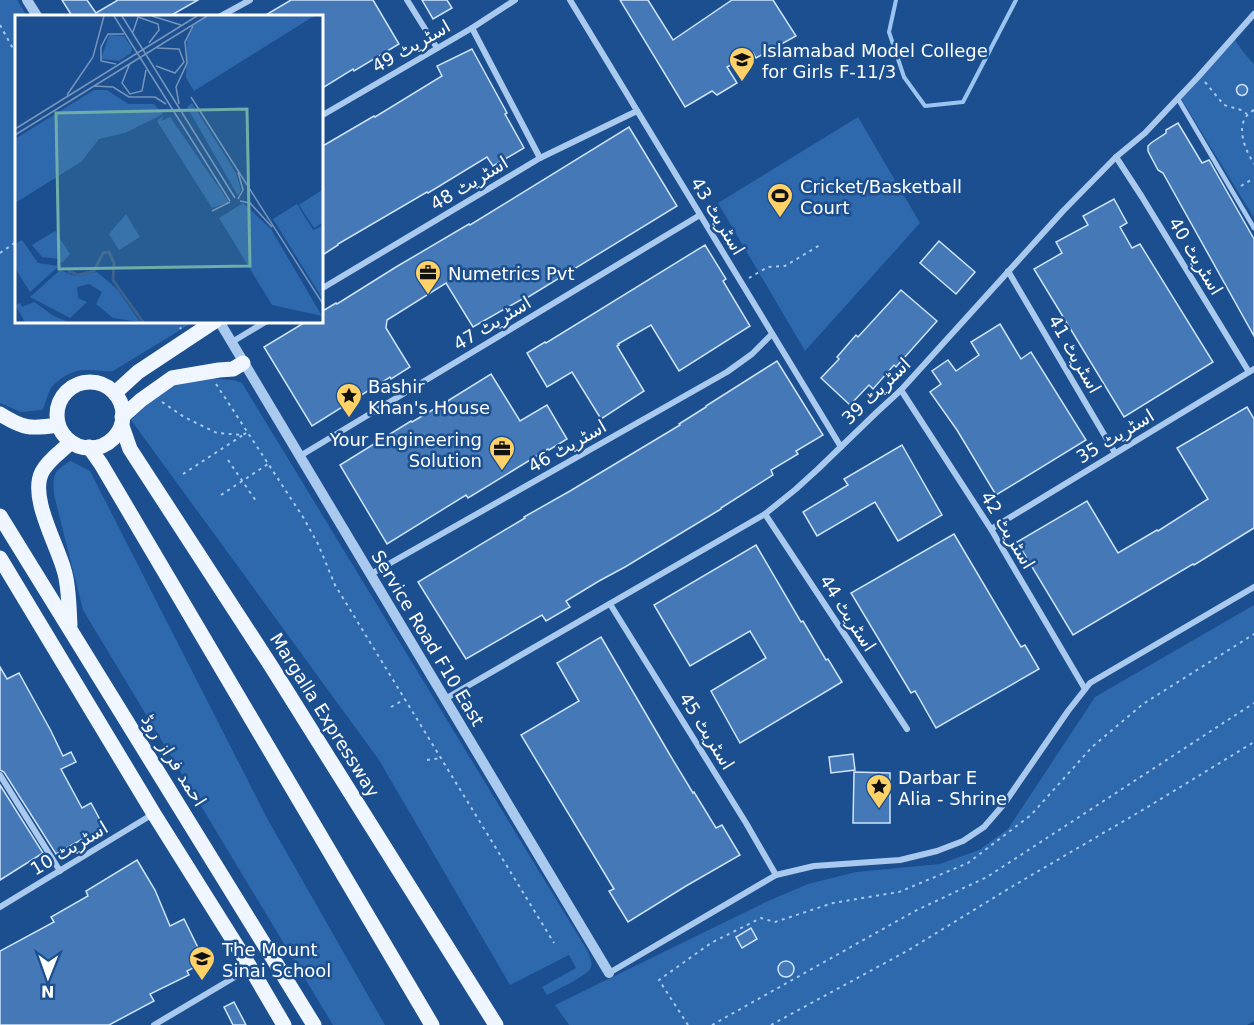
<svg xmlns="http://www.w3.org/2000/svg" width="1254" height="1025" viewBox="0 0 1254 1025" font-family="'DejaVu Sans','Noto Sans Arabic',sans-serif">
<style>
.green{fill:#2e69ad}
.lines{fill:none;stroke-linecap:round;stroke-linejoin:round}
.stream{stroke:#9cc4f0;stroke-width:4}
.building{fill:#4478b7;stroke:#cfe3fa;stroke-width:1.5}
.path{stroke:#a9c9ee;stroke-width:2;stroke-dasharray:3 4.5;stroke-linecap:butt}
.service{stroke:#a9c9ee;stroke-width:4.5}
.minor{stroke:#a9c9ee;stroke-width:6}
.tertiary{stroke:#a9c9ee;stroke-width:10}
.primary{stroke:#f0f6ff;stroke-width:15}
.labels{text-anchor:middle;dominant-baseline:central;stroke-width:5;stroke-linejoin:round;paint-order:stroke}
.street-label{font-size:18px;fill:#fff;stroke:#1b4f8f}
.poi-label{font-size:18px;fill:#fff;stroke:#1b4f8f;text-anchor:start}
.inset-river{fill:none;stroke:#3c6290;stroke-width:3}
.inset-road{fill:none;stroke:#7695bc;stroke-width:1.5}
.view{fill:#6fada8;fill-opacity:0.15;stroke:#6fada8;stroke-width:3}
.inset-edge{fill:none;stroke:#fff;stroke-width:3}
</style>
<rect width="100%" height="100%" fill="#1b4f8f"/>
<g class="green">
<path d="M0,0H17L27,16H16V321H195L113,371C104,372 97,370 89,370C74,369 60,377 51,388C47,395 46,404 42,410L21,412L0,403Z"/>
<polygon points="1233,37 1244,53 1254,64 1254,218 1180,97"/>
<polygon points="858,117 920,223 805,351 718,203"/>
<path d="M204,378L233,380L242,383L587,950C589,956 594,963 590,969C586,976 555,991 547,995L542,987L576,968L569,955L510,985L379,760L131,420L147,405L172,385Z"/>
<path d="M71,461L90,471L268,820L385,1025H333L83,610L54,495C53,474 53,471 71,461Z"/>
<polygon points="1254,605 1254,1021 1247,1025 569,1025 555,1005 768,901 808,884 856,872 940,864 979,850 1008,829 1095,697"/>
</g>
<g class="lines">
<polyline class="stream" points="896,0 889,32 904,77 925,106 963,102 1016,0"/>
</g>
<g class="building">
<polygon points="62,0 87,0 96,13 118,0 198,0 170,16 72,16"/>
<polygon points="291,0 373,0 399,44 354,71 353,69 321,89 321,16 264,16"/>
<polygon points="422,0 447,0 452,8 433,19"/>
<polygon points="620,0 648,0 673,40 732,0 773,0 796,36 756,58 753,53 727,67 737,83 717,95 712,91 685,107"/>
<polygon points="472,49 507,113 505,114 524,148 493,166 487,157 428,193 427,192 338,244 338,245 321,256 321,147 374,116 375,117 442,76 437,66"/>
<circle cx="1242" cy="90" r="5.5"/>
<polygon points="1178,123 1202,163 1209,160 1254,239 1254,336 1163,173 1158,170 1148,151 1148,146 1151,143 1166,133 1166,130"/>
<polygon points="629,127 677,206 525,299 524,298 473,327 446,283 387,320 386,328 410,367 391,379 390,377 312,426 264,347 307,321 321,321 321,312 336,303 337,304 396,267 469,224 470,225"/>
<polygon points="1114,199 1127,223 1120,227 1132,248 1140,244 1213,362 1124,417 1034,269 1062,253 1056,242 1088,225 1083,216"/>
<polygon points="939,241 975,272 956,294 920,263"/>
<polygon points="705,245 726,279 723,281 750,326 679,371 651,325 618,344 619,345 617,346 644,391 601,419 572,372 547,387 527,353 545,342 546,343"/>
<polygon points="901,290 937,321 896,367 894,365 873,389 869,385 850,405 821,378 839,359 837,357 856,335 858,337"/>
<polygon points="1000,324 1021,359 1031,352 1086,440 996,495 957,430 930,392 941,384 932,371 948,360 956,371 979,355 971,342"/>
<polygon points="777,361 823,435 796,451 798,454 771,470 773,475 721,508 721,509 625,567 599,581 566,601 570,607 546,621 542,615 466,659 418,582 525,518 524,517 570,491 680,425 679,424 706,407 706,406"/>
<polygon points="491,374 520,421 547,405 567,439 549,450 548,449 468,498 466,495 387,544 340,465 411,421 412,422 446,402"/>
<polygon points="1247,407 1254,419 1254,528 1194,565 1193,564 1073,635 1017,542 1087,501 1118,553 1157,530 1158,531 1208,499 1177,448"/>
<polygon points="902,445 942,515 898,541 875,502 817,536 803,512 848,485 844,479"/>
<polygon points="954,534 1021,647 1025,645 1039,669 936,728 915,691 911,693 851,593"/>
<polygon points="756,545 801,622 803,621 826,660 828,659 842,682 740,743 711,691 766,658 750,631 690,666 654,605"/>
<polygon points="601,637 670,755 693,793 694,792 716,828 722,825 740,855 686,886 628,922 609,891 614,889 521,735 579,701 557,663"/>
<polygon points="0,667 7,679 19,673 51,731 63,756 71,752 76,762 61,769 82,808 91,803 104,827 56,854 4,772 0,770"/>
<polygon points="853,754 855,770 831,773 829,757"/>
<polygon points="854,772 890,773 890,823 853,823"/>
<polygon points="0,785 43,853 0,880"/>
<polygon points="137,860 155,890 170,926 184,919 205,962 187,971 189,975 150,994 154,1001 109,1025 0,1025 0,951 54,922 51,917 88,896 86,891"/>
<polygon points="751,928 757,939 742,948 736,937"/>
<circle cx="786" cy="969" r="8"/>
<polygon points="234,1002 246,1025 233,1025 224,1007"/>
</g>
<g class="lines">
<g class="path">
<polyline points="0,25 16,54"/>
<polyline points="1205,82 1224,105 1241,110 1247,114"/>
<path d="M1254,110C1233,121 1244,148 1254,164"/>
<polyline points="1241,186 1254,178"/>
<polyline points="0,253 16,242"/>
<polyline points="749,278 768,267 785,266 820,245"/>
<polyline points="176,321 181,329"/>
<polyline points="216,384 303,517 318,544 335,585 554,943"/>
<polyline points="162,402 184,417 217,433 243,435 246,433"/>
<polyline points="228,460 256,501"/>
<polyline points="183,474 243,435"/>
<polyline points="221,495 268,464"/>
<polyline points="391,707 405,699"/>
<polyline points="427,760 442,758"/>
<polyline points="688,1025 659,980 711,943 761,918 775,922 833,903 899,892 968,863 1031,815 1092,747 1143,704 1254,634"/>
<polyline points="712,1025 915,911 987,877 1254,703"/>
<polyline points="771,1025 907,951 1013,886 1146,808 1254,742"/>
</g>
<polyline class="service" points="1178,99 1254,228"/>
<g class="minor">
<polyline points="407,0 437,48"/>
<polyline points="570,0 841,447"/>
<polyline points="221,16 250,0"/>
<polyline points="472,28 540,158"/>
<polyline points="321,116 472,28 515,0"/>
<polyline points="1116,157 1142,197 1249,372"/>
<polyline points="1008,271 1115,453"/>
<polyline points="321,289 540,158 637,111"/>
<polyline points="232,342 267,321"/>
<polyline points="901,390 991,529 1085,689"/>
<polyline points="300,456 700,215"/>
<polyline points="765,514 907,729"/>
<polyline points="991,529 1254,369"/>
<polyline points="371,574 727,372 752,354 772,334"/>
<polyline points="610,604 746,823 776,875"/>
<polyline points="445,699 765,514 796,489 818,469 877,412 901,390 1063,211 1116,157 1145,133 1198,77 1254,14"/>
<polyline points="0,775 60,871"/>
<polyline points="0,907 153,814"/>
<polyline points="609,973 776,875 814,866 900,860 937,851 963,841 984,827 1004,804 1068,711 1090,683 1254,587"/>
<polyline points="154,1025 250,968"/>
</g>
<g class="tertiary">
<polyline points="27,0 37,16"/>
<polyline points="219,321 609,973"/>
</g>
<g class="primary">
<circle cx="90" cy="415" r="33"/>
<polyline points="115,393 138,372 215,321"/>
<path d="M0,414C24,429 30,429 58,425"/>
<polyline points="122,417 141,400 172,378 219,370 233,369 243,363"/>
<polyline points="122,426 130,449 271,666 496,1025"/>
<polyline points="89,447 101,464 432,1025"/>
<polyline points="0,516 314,1025"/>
<polyline points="0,558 154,814 250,967 284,1025"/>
<path d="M70,625C69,609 69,585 64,570C57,544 29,497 42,472C48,460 62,451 71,442"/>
</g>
</g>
<defs>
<symbol id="school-pin" viewBox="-11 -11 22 30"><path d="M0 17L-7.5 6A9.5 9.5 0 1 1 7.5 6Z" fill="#ffd166" stroke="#1b4f8f"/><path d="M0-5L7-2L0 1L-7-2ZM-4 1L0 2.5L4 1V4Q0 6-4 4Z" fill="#111"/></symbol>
<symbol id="stadium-pin" viewBox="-11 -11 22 30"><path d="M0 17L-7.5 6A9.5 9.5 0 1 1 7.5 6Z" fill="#ffd166" stroke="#1b4f8f"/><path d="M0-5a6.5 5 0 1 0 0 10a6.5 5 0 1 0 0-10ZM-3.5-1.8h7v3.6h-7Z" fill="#111"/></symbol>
<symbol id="office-pin" viewBox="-11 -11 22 30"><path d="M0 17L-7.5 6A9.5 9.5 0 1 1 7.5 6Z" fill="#ffd166" stroke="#1b4f8f"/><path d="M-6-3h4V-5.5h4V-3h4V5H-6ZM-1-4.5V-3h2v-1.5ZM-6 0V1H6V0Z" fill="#111"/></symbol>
<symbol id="sight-pin" viewBox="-11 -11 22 30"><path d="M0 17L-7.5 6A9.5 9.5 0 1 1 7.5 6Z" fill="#ffd166" stroke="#1b4f8f"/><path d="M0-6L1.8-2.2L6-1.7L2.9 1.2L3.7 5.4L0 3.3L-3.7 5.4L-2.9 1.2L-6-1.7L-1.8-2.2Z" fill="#111"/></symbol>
</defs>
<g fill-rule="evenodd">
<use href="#school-pin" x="727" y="45" width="30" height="40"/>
<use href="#stadium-pin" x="765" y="181" width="30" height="40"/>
<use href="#office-pin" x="413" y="258" width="30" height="40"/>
<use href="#sight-pin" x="334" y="381" width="30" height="40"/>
<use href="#office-pin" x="487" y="434" width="30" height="40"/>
<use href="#sight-pin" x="864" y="772" width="30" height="40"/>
<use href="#school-pin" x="187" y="944" width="30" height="40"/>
</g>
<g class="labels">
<g class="street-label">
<text transform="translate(411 46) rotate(-30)">اسٹریٹ 49</text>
<text transform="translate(469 183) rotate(-31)">اسٹریٹ 48</text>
<text transform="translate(718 216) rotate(59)">اسٹریٹ 43</text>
<text transform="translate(1196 256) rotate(59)">اسٹریٹ 40</text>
<text transform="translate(492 323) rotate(-31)">اسٹریٹ 47</text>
<text transform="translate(1075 354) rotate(60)">اسٹریٹ 41</text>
<text transform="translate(876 391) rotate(-44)">اسٹریٹ 39</text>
<text transform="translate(1115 436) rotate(-31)">اسٹریٹ 35</text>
<text transform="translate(567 446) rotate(-30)">اسٹریٹ 46</text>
<text transform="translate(1008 530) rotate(59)">اسٹریٹ 42</text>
<text transform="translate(848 613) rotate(57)">اسٹریٹ 44</text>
<text transform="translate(428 638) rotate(59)">Service Road F10 East</text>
<text transform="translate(325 715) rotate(58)">Margalla Expressway</text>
<text transform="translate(707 731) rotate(58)">اسٹریٹ 45</text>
<text transform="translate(174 760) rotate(58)">احمد فراز روڈ</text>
<text transform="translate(69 848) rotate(-31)">اسٹریٹ 10</text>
</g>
<g class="poi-label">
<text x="762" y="50">Islamabad Model College<tspan x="762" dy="21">for Girls F-11/3</tspan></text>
<text x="800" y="186">Cricket/Basketball<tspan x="800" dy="21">Court</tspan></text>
<text x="448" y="273">Numetrics Pvt</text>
<text x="368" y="386">Bashir<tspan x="368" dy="21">Khan's House</tspan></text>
<text x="482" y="439" text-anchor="end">Your Engineering<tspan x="482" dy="21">Solution</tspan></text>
<text x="898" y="777">Darbar E<tspan x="898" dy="21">Alia - Shrine</tspan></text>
<text x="222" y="949">The Mount<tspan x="222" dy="21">Sinai School</tspan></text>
</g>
</g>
<g transform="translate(15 15)">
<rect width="308" height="308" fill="#1b4f8f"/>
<path d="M192,1H299L179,76L171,63L172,25L180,8ZM94,20L109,21L117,33L116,38L104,46L86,44ZM79,75H92L113,89H139L148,99L110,118L84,124L66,147L0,188V124ZM177,88L221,158L226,175L223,181L172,92ZM149,100L146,106L155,102L214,187L197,193L142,106ZM307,175V208L299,213L284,190ZM228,188L256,214L307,301L257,290L204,203ZM282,189L298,215L307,211V283L258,204ZM111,199L125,222L104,235L94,219ZM40,216L55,239L47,248L43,244L27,242L17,230ZM7,225L23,248L44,251L15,277L0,253V229ZM45,255L59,261L82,257L102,274L125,307L98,303L81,289L87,277L74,269L62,272L63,283L72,287L55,303L15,282ZM19,287L39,301L53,307H10L0,290L5,288L7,292Z" fill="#2e69ad"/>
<path class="inset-river" d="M53,256L63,260L79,256L88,238L94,237L99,248L98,265L128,307"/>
<path class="inset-road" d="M99,1L215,186M107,1L220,183M137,1L166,10M118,17L123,2L143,9L144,15L134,28M115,48L107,68L115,79L127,76L131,55M101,49L86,46V32L93,19H109M141,51L160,58L169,47L164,34L142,33M79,71L98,72L114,82H140L151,89M52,80L78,42L89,1M176,82L308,289M164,89L161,72L172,48L170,27L178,11M0,114L182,1M0,120L192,1M223,157L228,175L223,184M225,186L235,188L257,212M197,196L215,187"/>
<path class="view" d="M232,94L235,251L44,254L41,98Z"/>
<rect width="308" height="308" class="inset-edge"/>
</g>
<g transform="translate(48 977) rotate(181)" stroke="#1b4f8f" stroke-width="4.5" paint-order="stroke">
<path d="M0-4.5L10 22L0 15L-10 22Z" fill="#ffffff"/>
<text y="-9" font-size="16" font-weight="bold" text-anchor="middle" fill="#ffffff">N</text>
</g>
</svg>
